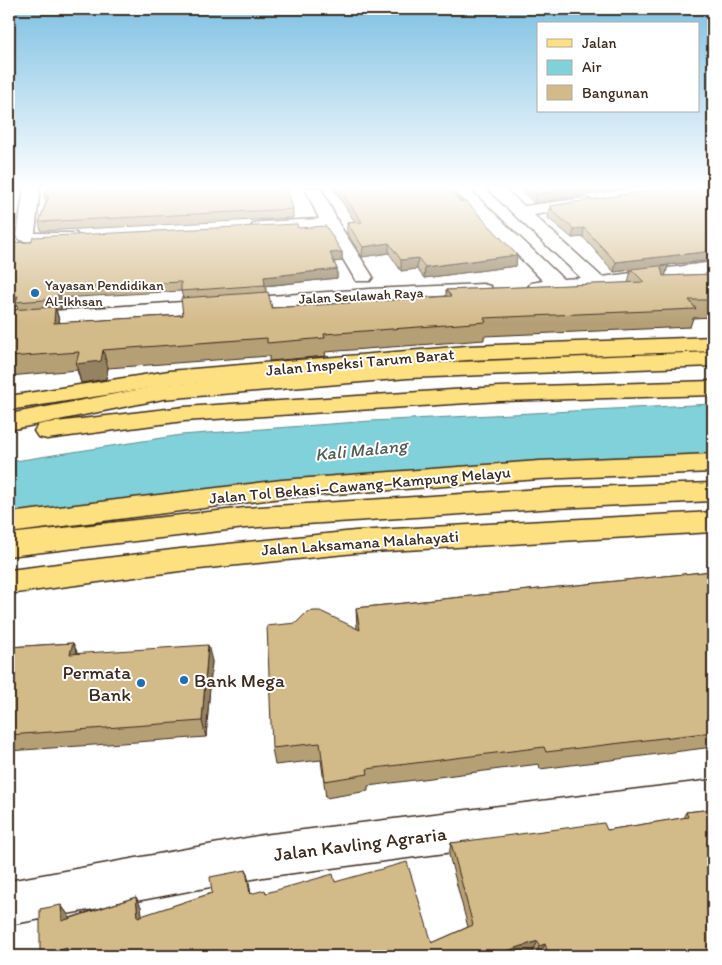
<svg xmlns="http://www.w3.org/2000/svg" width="722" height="965" viewBox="0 0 722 965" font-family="Itim,sans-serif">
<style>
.water{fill:#80d1d9;stroke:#648e8e}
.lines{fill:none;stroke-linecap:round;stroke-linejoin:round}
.minor-casing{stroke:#3b2a1e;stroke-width:3}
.major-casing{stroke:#3b2a1e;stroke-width:3}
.highway-casing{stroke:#3b2a1e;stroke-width:3}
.minor{fill:#fff;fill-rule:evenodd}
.major{fill:#fde080;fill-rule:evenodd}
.highway{fill:#fde080;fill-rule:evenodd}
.wall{fill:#b5a076;stroke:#3b2a1e;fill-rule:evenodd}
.shaded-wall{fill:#948260;stroke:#3b2a1e}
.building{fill:#d3ba89;stroke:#3b2a1e}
.poi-dot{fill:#1f6fb2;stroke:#fff;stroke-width:2}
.labels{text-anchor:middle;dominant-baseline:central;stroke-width:4;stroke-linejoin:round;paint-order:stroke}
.far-poi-label{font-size:14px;fill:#3b2a1e;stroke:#fff;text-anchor:start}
.far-street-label{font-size:14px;fill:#3b2a1e;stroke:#fff}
.street-label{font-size:16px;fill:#3b2a1e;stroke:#fff}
.water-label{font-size:18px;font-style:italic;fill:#505c56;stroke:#fff}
.near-poi-label{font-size:19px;fill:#3b2a1e;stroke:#fff;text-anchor:end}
.near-street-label{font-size:19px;fill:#3b2a1e;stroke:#fff}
</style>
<rect width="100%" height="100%" fill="#fff"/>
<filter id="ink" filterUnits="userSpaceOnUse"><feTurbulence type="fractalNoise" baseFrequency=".02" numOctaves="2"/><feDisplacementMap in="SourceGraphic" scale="10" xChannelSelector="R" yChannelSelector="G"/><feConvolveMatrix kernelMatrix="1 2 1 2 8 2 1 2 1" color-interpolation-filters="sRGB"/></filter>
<g filter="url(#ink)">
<polygon class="water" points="713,404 713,463 413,479 9,524 9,462 181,435 371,421"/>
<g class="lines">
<defs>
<g id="minor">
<polygon points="24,188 40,188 35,233 76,233 79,237 76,241 37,244 20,240 17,236"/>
<polygon points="305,188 321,188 339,224 373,277 370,281 356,281 325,229 254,231 251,227 254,223 260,222 319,219"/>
<polygon points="451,188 468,188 563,279 581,278 486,188 504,188 524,206 585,198 591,200 593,203 591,206 534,215 602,277 713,262 713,274 598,289 538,293 531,291 528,287 531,283 543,281"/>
<polygon points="483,284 490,286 493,290 490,294 9,326 9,314 370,289"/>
<polygon points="713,780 713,818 263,877 9,925 9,881 263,835"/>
</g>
<g id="major">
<polygon points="713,337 713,351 467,360 169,385 9,410 9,396 169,371 467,346"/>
<polygon points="713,512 713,532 355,553 180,571 9,594 9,570 180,549 355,531"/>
</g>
<g id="highway">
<polygon points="713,352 713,366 408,378 163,399 9,430 9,414 163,385 408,364"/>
<polygon points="713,381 713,395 499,401 184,421 47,439 38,437 34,431 38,425 47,423 184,407 499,387"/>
<polygon points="713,454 713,472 539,479 282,498 9,533 9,513 282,480 539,461"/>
<polygon points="713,483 713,501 556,508 245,528 9,556 9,534 245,508 556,488"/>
</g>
</defs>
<use href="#minor" class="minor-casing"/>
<use href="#major" class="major-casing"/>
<use href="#highway" class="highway-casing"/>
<use href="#minor" class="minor"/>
<use href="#major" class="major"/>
<use href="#highway" class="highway"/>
</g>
<g class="wall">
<polygon points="48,188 293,209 293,218 41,231 39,222 46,202 44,196"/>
<polygon points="323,188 447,188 517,255 516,266 424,278 417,269 401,271 389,253 362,257 347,233 347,223 355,222 333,188 324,189"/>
<polygon points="518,188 630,188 534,203"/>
<path d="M713,188V262V260L668,265L665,276L713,274V317L693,318L690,327L484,336V340L325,352L326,356L269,361V356L108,368L106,379L81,383L77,370L9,376V310L18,309L17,306L9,307V243L298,228L342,252V261L334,262L337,269V278L266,286V293L272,308L446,296V290L628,283L631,270L614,272L583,237L572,238L548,218L549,215H548L550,206ZM181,291L183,298V315L60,323L56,309H61V298Z"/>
<polygon points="713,571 713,747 540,769 539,764 368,786 368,791 326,798 321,760 275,765 272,748 357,629 356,608"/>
<polygon points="73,643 78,654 212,661 206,737 9,751 9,647"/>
<polygon points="713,809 713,956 541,956 540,954 535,956 533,951 42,956 61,905 69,916 69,918 136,897 141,907 142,916 212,893 246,870 251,894 266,893 335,882 432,943 468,927 449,855 451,843 607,830 683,818 686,812"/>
</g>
<g class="shaded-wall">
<polygon points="575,188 630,188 534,203 536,194"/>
<polygon points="584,228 583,237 572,238 574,229"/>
<polygon points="389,243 389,253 362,257 363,247"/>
<polygon points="713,251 713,260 668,265 664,282 661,267 664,266 614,272 616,262"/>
<polygon points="342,252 342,261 331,262 330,253"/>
<polygon points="517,255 516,266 424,278 425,267"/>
<polygon points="418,258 417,269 401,271 401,260"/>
<polygon points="337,269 337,278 264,286 264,277"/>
<polygon points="58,289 61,298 61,309 58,299"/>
<polygon points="18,296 16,302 17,306 9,307 9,297"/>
<polygon points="55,307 60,324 54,323"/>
<polygon points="103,350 108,368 106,379 81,383 76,364"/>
<polygon points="73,643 80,660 70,654"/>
<polygon points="208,645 212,661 206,737 202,721"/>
<polygon points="246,870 249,882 252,905 250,894"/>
<polygon points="136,897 141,907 144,927 138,917"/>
<polygon points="61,905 69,916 69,931 62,921"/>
<polygon points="538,941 533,951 518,956 491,956"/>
<polygon points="545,944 540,954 535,956 539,946"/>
<polygon points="67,948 73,956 42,956"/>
</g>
<g class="building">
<polygon points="48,188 287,188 293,209 39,222 49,196 44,196"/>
<polygon points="339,188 447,188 461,202 466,201 517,255 425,267 418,258 401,260 389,243 363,247 347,223 362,222"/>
<polygon points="529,188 575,188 536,194"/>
<polygon points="667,188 713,188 713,251 616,262 584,228 574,229 550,209 553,209 550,206"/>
<polygon points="297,224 298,228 326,226 342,252 330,253 337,269 264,277 265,285 181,291 181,282 58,289 58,299 16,302 18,296 9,297 9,243 31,242 33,237"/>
<polygon points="669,265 661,267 663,276 713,274 713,300 689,300 696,309 484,318 486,322 324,334 325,338 267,343 267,338 103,350 101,361 76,364 79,352 9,357 9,310 55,307 54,323 183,315 181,298 268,292 272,308 451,296 446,290 644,282 631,269"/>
<polygon points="713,571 713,732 546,752 544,747 367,769 368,774 325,781 320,743 272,748 267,626 296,623 307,612 314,611 320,611 360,630 356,608"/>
<polygon points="73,643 70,654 208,645 202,721 9,735 9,647"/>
<polygon points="713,809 713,956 549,956 545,944 539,946 538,941 491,956 67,956 67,948 40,956 40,909 61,905 62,921 136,897 138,917 212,893 210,877 246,870 250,894 265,890 266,893 333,874 335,882 407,862 432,943 473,925 451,843 604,823 607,830 688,817 686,812"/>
</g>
</g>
<linearGradient id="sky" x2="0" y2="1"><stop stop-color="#7ec0e2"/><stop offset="0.58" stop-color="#fff"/><stop offset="1" stop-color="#fff" stop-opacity="0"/></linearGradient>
<rect width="722" height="323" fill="url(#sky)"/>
<g class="poi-dot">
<circle cx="35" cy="293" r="5"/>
<circle cx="184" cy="680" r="5"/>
<circle cx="141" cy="683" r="5"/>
</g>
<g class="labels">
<g class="far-poi-label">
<text x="45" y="285">Yayasan Pendidikan<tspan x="45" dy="16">Al-Ikhsan</tspan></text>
</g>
<g class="far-street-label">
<text transform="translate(361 296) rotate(-3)">Jalan Seulawah Raya</text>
</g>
<g class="street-label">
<text transform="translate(360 362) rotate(-5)">Jalan Inspeksi Tarum Barat</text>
<text transform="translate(360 485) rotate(-5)">Jalan Tol Bekasi–Cawang–Kampung Melayu</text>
<text transform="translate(360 543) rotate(-4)">Jalan Laksamana Malahayati</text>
</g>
<g class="water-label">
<text transform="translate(361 450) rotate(-6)">Kali Malang</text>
</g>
<g class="near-poi-label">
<text x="131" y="672">Permata<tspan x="131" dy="22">Bank</tspan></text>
<text x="194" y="680" text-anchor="start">Bank Mega</text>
</g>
<g class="near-street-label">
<text transform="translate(360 844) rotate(-7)">Jalan Kavling Agraria</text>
</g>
</g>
<rect width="722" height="965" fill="none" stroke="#fff" stroke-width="30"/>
<rect x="15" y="15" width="692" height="935" fill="none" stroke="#3b2a1e" stroke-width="2" filter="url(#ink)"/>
<rect x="537" y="22" width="162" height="90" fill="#ffffff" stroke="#b1aaa5"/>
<rect x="547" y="39" width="25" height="8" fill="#fde080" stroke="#b1aaa5"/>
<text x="582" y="48" font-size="15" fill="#3b2a1e">Jalan</text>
<rect x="547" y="60" width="25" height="15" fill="#80d1d9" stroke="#b1aaa5"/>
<text x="582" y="72" font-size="15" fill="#3b2a1e">Air</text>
<rect x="547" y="85" width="25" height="15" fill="#d3ba89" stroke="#b1aaa5"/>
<text x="582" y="98" font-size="15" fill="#3b2a1e">Bangunan</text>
</svg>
